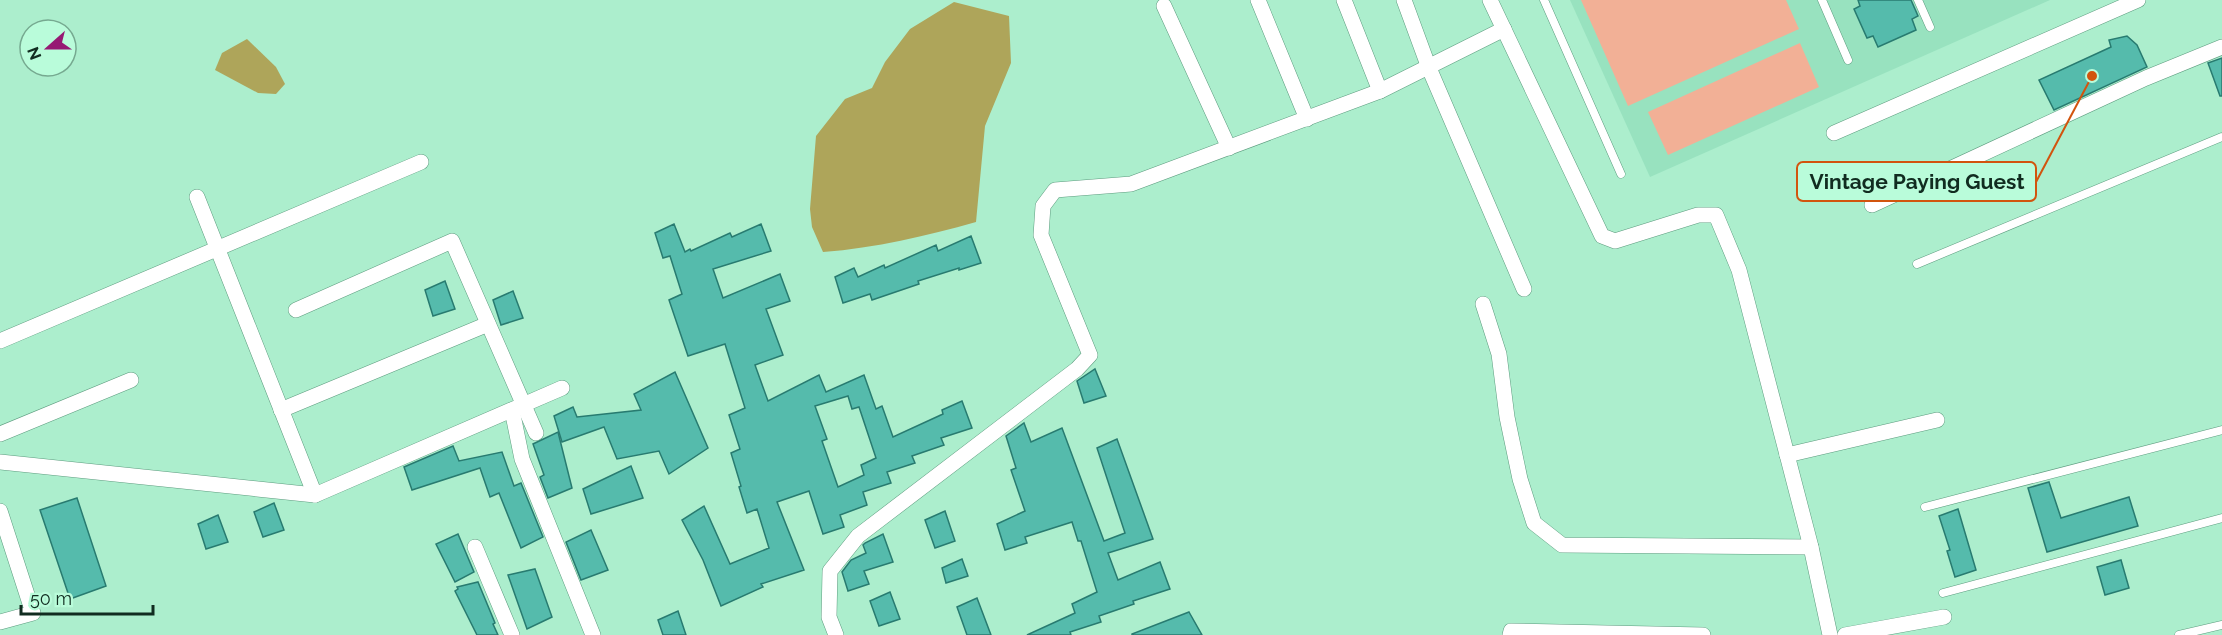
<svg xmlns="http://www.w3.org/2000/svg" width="2222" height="635" viewBox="0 0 2222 635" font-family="Raleway,sans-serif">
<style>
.built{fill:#98e2bf}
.green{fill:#f2b096}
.water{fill:#aea55a}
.building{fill:#55bbac;stroke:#287b70;stroke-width:1.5;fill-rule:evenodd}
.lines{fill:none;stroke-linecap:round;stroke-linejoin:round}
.lane-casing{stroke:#5d9c7f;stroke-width:9}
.street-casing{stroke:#5d9c7f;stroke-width:16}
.lane{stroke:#fff;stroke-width:8}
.street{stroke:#fff;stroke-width:15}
.leader{fill:none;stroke:#d2540e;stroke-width:2}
.callout-dot{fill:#d2540e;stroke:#b9fcda;stroke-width:2}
.callout{fill:#b9fcda;stroke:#d2540e;stroke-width:2}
.callout-label{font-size:21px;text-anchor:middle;font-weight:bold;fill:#112c20}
</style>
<rect width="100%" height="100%" fill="#aceecd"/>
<polygon class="built" points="1570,0 2050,0 1650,177"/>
<g class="green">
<polygon points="1581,0 1786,0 1799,29 1628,106"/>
<polygon points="1800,43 1819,87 1668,155 1648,112"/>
</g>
<g class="water">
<path d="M954,2L1009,16L1011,63L985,126L976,222C926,236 876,248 823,252L812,227L810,209L816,136L845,99L872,88L885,62L910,29Z"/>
<polygon points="247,39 276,67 285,84 276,94 258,93 215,70 222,53"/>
</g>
<g class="building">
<polygon points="1858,0 1911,0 1918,16 1912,19 1916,30 1878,47 1873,36 1867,38 1854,9 1860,6"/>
<polygon points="2127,36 2137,45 2147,67 2054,110 2039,80 2111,47 2109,40"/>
<polygon points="2222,58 2222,96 2220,96 2208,63"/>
<path d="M674,224L685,252L690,249L691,251L730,233L732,237L761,224L771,251L713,269L723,298L780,274L790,301L766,309L783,355L755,365L768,401L819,375L826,392L864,375L876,409L882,406L893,437L943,414L942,410L962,401L972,428L941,438L944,445L912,456L915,463L887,472L891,483L863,492L867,505L840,515L844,527L823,534L809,491L777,502L804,570L761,584L763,587L721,606L703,560L682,520L704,506L730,564L769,548L757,509L747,513L739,487L741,486L731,453L740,449L729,415L745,408L725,344L688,356L669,300L682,294L670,256L663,258L655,233ZM848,396L852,409L859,407L876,458L861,465L864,475L838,487L822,441L827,439L815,406Z"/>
<polygon points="971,236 981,263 959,270 959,268 918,281 919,284 872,300 870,294 843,303 835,277 854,268 858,277 884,265 885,268 936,245 938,251"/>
<polygon points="445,281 455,309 433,316 425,290"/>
<polygon points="513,291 523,318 501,325 493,300"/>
<polygon points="1095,369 1106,396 1084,403 1077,381"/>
<polygon points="675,372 708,448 669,474 659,451 617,459 604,427 562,442 554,416 573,407 577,417 641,410 634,394"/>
<polygon points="1024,423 1031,442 1062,428 1104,541 1125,533 1097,448 1117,439 1153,539 1108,553 1118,580 1160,562 1170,589 1133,601 1134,604 1099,616 1101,622 1070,632 1071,635 1027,635 1075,613 1072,604 1097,592 1081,541 1078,541 1072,522 1025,537 1027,543 1005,550 997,524 1025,511 1011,470 1016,468 1006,436"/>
<polygon points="558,432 572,488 548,498 540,477 544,475 533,444"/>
<polygon points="453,446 459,461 502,452 514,486 521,483 543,537 521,548 499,493 490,497 480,468 412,490 404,467"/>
<polygon points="631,466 643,498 591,514 583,489"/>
<polygon points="2049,482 2061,518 2129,497 2138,526 2047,552 2028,488"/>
<polygon points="77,498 106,586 70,599 40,510"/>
<polygon points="274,503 284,530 263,537 254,512"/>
<polygon points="1958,509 1976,570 1955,577 1947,551 1950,550 1939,516"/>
<polygon points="945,511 955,541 935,548 925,520"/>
<polygon points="218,515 228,542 206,549 198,524"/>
<polygon points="591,530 608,570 581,580 566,542"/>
<polygon points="458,534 474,572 455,582 436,544"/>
<polygon points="883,534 893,562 864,571 869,584 848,591 842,572 851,560 866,553 863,545 865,543"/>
<polygon points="962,559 968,576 946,583 942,568"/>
<polygon points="2121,560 2129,588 2105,595 2097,567"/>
<polygon points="535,569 552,617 527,629 508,575"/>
<polygon points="478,582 495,623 493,624 498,635 477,635 455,591 458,589 457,587"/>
<polygon points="890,592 900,619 879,626 870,601"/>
<polygon points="977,598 991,635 967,635 957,607"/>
<polygon points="678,611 686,635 663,635 658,620"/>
<polygon points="1189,612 1202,635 1132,635 1132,634"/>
</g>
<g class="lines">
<defs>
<g id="lane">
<polyline points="1544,0 1621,174"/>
<polyline points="1822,0 1848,60"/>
<polyline points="1918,0 1930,27"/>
<polyline points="1917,264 2222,137"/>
<polyline points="1925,507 2222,430"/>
<polyline points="1943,593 2222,518"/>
<polyline points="2179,635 2222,625"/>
</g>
<g id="street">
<polyline points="1258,0 1307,119"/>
<polyline points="1344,0 1380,91"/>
<polyline points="1404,0 1429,68 1524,289"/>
<polyline points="1490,0 1602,236 1615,241 1698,215 1716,215 1739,270 1811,547 1830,635"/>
<polyline points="1164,6 1229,148"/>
<polyline points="1834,133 2138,0"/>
<polyline points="197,197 315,495"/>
<polyline points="1872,205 2146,78 2222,47"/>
<polyline points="1483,304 1499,354 1507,417 1520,479 1534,523 1562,545 1811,547"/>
<polyline points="296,310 452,241 536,433"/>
<polyline points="0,341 421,162"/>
<polyline points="281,410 488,324"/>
<polyline points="512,410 522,459 593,635"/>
<polyline points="0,434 131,380"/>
<polyline points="1787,455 1937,420"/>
<polyline points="0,462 315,495 562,388"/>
<polyline points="0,511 33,613 0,622"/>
<polyline points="475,547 512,635"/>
<polyline points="836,635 829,617 830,571 858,536 1077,369 1090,355 1041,235 1043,206 1055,190 1131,184 1380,91 1504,29"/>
<polyline points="1510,635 1511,631 1703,635"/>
<polyline points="1845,635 1944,617"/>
</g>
</defs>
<use href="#lane" class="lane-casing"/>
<use href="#street" class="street-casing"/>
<use href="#lane" class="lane"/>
<use href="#street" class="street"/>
</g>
<path class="leader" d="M2092 76L2036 182"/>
<circle class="callout-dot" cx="2092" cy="76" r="6"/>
<rect class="callout" x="1797" y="162" width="239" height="39" rx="6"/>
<g class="callout-label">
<text x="1917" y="189">Vintage Paying Guest</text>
</g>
<g transform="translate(48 48) rotate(249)"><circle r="28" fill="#b9fcda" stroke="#76a990" stroke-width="1.5"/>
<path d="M0-4.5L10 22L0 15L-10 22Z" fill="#961a73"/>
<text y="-9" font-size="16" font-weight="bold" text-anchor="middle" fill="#112c20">N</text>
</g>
<path d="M21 605v9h132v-9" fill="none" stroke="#112c20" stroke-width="3"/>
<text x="30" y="605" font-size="18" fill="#112c20" stroke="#b9fcda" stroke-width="4.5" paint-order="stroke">50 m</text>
</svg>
